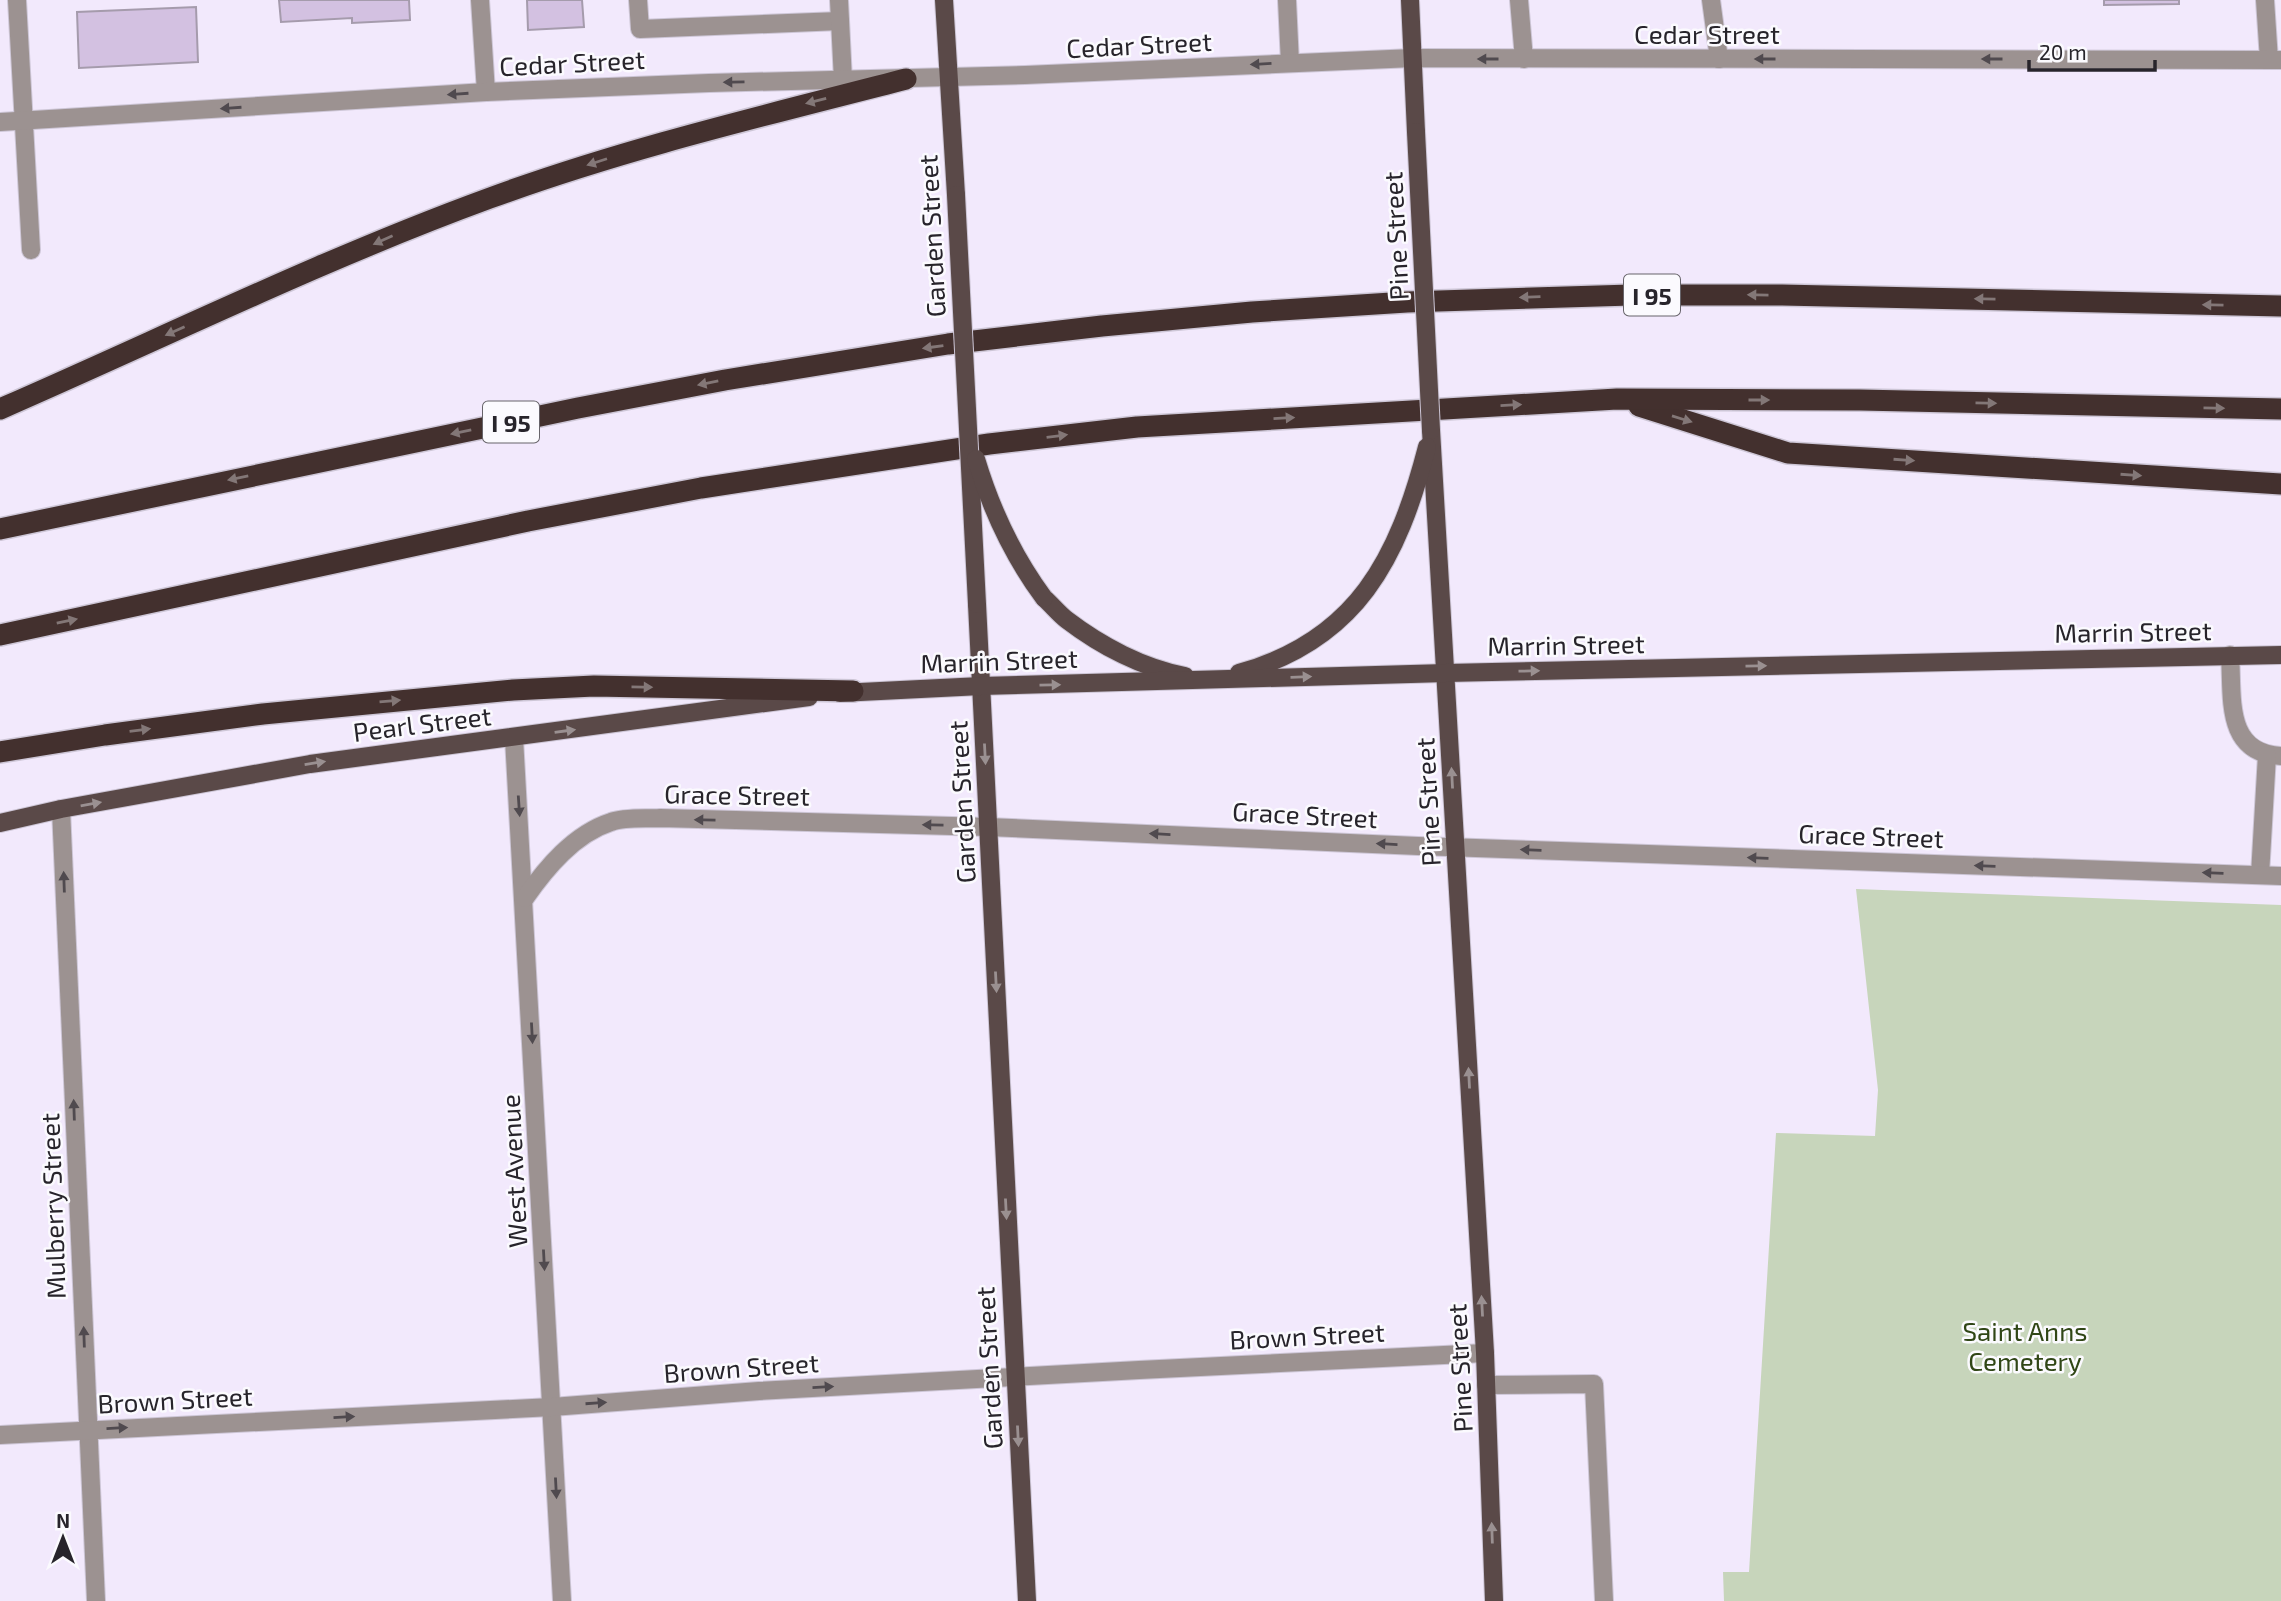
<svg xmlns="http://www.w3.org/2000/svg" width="2281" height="1601" viewBox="0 0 2281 1601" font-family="'Exo 2',sans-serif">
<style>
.green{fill:#c7d5bb}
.building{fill:#d3c1e1;stroke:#a59bac;stroke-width:2}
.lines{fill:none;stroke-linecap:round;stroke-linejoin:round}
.minor-casing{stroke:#cdc6d6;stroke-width:20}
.major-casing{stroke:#cdc6d6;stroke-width:20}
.highway-casing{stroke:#cdc6d6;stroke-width:24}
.minor{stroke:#9c9291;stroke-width:18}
.major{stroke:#5a4948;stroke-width:18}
.highway{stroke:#43302e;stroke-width:21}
.major-bridge-casing{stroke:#cdc6d6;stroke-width:20;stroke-linecap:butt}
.major-bridge{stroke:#5a4948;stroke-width:18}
.oneway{fill:#504a4f}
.oneway2{fill:#837777}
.oneway3{fill:#9a9091}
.labels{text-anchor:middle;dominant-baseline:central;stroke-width:5;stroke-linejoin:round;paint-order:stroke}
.shield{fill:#fbfafe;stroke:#67646a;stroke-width:2}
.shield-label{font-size:24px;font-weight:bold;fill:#27242b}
.street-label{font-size:26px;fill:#27242b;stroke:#fbfafe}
.park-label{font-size:26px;fill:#304616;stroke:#fbfafe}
</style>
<rect width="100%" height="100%" fill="#f2e9fc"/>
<polygon class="green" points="1856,889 2281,905 2281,1601 1724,1601 1723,1572 1749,1572 1776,1133 1875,1136 1878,1090"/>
<g class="building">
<polygon points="279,0 409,0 410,20 352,23 352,18 281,22"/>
<polygon points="527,0 582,0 584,27 528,30"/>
<polygon points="2104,0 2179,0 2179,4 2104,5"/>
<polygon points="196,7 198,62 79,68 77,12"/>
</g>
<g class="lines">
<defs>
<g id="minor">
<polyline points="17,0 31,250"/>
<polyline points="480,0 486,92"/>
<polyline points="638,0 640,29 840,21"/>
<polyline points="839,0 843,80"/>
<polyline points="1287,0 1290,63"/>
<polyline points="1519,0 1524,59"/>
<polyline points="1711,0 1719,59"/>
<polyline points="2265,0 2269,60"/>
<polyline points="0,122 486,92 709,83 1025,75 1413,58 2281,60"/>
<path d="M2230,655C2233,697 2224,753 2281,756"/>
<polyline points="514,738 562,1601"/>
<polyline points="61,809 96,1601"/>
<polyline points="2260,875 2267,755"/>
<path d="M525,898C546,868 574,834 611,822C625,817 645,819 660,818L988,827L1418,846L2281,876"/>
<polyline points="1486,1385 1594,1384 1604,1601"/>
<polyline points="0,1435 552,1407 759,1391 1139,1370 1485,1353"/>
</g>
<g id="major">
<polyline points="944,0 956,195"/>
<polyline points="1410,0 1416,132"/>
<polyline points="1431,430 1485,1353 1494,1601"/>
<path d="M1044,598C1052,605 1059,614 1067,620C1101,646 1143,668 1185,676"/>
<polyline points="977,604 1027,1601"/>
<path d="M1239,673C1357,640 1398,559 1427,447"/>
<polyline points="840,693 981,686 1446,673 2281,655"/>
<polyline points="0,823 61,809 310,764 809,697"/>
</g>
<g id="highway">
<polyline points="1639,406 1788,453 2281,484"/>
<path d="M0,409C163,338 323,259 490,198C626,148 767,115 906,79"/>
<polyline points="0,529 578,408 725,380 948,344 1102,326 1252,312 1407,302 1631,295 1782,295 2281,306"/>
<polyline points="0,635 528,521 701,488 989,444 1137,427 1617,399 1860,400 2281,409"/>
<polyline points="0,752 105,735 263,714 513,690 594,686 853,691"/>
</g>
</defs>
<use href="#minor" class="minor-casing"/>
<use href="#major" class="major-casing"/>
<use href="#highway" class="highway-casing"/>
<use href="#minor" class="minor"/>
<use href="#major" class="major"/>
<use href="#highway" class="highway"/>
<defs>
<g id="major-bridge">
<polyline points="1416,132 1431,430"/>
<polyline points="956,195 977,604"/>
<path d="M976,459C991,509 1013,556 1044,598"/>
</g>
</defs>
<use href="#major-bridge" class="major-bridge-casing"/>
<use href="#major-bridge" class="major-bridge"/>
</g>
<defs><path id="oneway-solid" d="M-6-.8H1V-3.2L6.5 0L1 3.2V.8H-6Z" transform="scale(1.75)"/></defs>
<g class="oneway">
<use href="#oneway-solid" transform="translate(1488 59) rotate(180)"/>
<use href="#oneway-solid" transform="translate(1765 59) rotate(180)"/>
<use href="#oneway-solid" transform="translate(1992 59) rotate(-180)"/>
<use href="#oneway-solid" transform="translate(1261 64) rotate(177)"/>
<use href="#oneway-solid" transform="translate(734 82) rotate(179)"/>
<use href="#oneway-solid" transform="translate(458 94) rotate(176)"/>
<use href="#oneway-solid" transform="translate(231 108) rotate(176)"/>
<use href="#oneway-solid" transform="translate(519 806) rotate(86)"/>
<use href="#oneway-solid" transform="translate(705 820) rotate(-179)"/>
<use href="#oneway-solid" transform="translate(933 825) rotate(-179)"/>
<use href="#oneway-solid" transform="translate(1160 834) rotate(-177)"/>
<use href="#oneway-solid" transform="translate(1387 844) rotate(-177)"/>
<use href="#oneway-solid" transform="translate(1531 850) rotate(-178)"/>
<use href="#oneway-solid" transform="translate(1758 858) rotate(-178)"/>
<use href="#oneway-solid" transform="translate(1985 866) rotate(-178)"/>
<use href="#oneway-solid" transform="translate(2213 873) rotate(-178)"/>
<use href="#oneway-solid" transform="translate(64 882) rotate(-92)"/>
<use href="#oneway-solid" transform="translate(532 1033) rotate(87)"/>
<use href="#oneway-solid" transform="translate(74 1110) rotate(-92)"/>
<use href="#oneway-solid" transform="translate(544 1260) rotate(87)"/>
<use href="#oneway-solid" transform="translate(84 1337) rotate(-92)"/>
<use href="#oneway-solid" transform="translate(823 1387) rotate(-3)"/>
<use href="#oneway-solid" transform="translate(596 1403) rotate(-4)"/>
<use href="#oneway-solid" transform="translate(344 1417) rotate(-3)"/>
<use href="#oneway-solid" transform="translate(117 1428) rotate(-3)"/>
<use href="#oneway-solid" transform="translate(556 1488) rotate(87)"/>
</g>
<g class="oneway2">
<use href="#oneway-solid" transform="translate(816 101) rotate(166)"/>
<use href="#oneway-solid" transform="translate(597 162) rotate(162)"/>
<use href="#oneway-solid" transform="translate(383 240) rotate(156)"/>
<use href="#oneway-solid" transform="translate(1758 295) rotate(-179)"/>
<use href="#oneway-solid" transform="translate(1530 297) rotate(178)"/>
<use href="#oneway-solid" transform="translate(1985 299) rotate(-179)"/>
<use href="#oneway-solid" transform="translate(2213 305) rotate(-179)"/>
<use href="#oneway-solid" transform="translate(175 331) rotate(156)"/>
<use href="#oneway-solid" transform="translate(933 347) rotate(172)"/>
<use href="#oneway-solid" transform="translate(708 383) rotate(169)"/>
<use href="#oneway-solid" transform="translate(1759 400)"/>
<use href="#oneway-solid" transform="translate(1986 403) rotate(1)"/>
<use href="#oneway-solid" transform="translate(1511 405) rotate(-3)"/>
<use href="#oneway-solid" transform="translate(2214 408) rotate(1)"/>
<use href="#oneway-solid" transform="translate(1284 418) rotate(-3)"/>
<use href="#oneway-solid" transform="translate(1682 419) rotate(17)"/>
<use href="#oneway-solid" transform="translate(461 432) rotate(168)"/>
<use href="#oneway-solid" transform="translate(1057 436) rotate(-7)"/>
<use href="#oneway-solid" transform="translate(1904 460) rotate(4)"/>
<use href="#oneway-solid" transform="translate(2131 475) rotate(4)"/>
<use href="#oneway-solid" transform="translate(238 478) rotate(168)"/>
<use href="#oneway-solid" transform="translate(67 621) rotate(-12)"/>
<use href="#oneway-solid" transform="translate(642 687) rotate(1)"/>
<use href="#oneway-solid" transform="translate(390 701) rotate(-5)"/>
<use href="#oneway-solid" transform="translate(140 730) rotate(-7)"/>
</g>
<g class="oneway3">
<use href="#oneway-solid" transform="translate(1756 666) rotate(-1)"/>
<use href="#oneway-solid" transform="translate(1529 671) rotate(-1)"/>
<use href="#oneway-solid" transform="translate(1301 677) rotate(-2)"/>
<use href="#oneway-solid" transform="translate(1050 685) rotate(-1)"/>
<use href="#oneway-solid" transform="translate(565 731) rotate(-8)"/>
<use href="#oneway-solid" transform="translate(985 754) rotate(87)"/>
<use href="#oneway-solid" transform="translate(315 763) rotate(-9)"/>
<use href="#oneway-solid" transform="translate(1452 778) rotate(-93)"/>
<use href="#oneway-solid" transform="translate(91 804) rotate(-10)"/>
<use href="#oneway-solid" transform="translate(996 982) rotate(87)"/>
<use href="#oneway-solid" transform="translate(1469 1078) rotate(-93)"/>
<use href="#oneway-solid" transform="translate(1006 1209) rotate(87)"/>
<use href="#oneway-solid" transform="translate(1482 1306) rotate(-93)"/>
<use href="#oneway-solid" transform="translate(1018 1436) rotate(87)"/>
<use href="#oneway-solid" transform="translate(1492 1533) rotate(-92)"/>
</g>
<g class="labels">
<g class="shield">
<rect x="1624" y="274.5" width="56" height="41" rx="5"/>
<rect x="483" y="401.5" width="56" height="41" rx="5"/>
</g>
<g class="shield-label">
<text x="1652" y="295">I 95</text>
<text x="511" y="422">I 95</text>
</g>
<g class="street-label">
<text x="1707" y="33">Cedar Street</text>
<text transform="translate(1139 44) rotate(-3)">Cedar Street</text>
<text transform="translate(572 62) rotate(-3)">Cedar Street</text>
<text transform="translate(931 236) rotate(-93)">Garden Street</text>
<text transform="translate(1395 236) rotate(-93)">Pine Street</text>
<text transform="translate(2133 631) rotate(-1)">Marrin Street</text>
<text transform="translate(1566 644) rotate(-1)">Marrin Street</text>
<text transform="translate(999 660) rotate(-2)">Marrin Street</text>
<text transform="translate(422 723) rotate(-7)">Pearl Street</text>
<text transform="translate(737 794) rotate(1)">Grace Street</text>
<text transform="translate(961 802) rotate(-93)">Garden Street</text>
<text transform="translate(1427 802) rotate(-93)">Pine Street</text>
<text transform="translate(1305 814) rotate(3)">Grace Street</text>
<text transform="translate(1871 835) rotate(2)">Grace Street</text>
<text transform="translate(513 1171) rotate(-93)">West Avenue</text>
<text transform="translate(52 1206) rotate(-92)">Mulberry Street</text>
<text transform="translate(1307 1335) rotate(-3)">Brown Street</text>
<text transform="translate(741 1367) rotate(-4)">Brown Street</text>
<text transform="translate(988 1368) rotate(-93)">Garden Street</text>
<text transform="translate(1459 1368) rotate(-93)">Pine Street</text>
<text transform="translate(175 1399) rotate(-3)">Brown Street</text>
</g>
<g class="park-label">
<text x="2025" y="1330">Saint Anns<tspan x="2025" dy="30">Cemetery</tspan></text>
</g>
</g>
<g transform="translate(63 1538)" stroke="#fbfafe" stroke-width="5" paint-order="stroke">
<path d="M0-5L12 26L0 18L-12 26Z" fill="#27242b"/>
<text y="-10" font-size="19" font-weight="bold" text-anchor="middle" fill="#27242b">N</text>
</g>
<path d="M2029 60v10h126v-10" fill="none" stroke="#27242b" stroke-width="3.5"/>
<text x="2039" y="60" font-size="21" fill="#27242b" stroke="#fbfafe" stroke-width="5" paint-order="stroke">20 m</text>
</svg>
